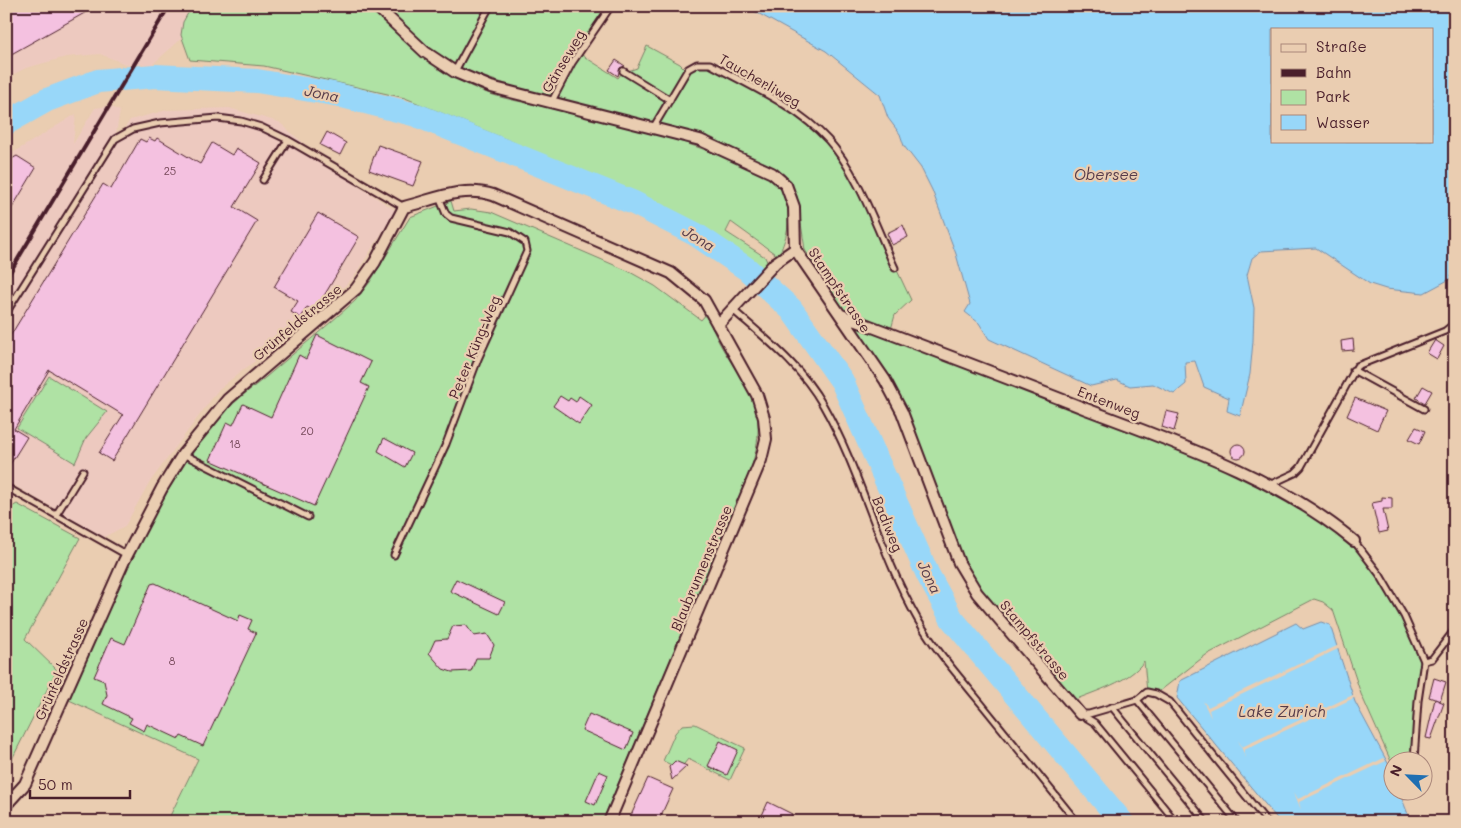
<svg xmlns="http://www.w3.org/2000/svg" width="1461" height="828" viewBox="0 0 1461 828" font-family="Mali,sans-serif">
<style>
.built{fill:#edc9bf}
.green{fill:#afe2a4;stroke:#7c8068}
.water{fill:#98d7f9;stroke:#798da7;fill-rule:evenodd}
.pier{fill:#eacdb1}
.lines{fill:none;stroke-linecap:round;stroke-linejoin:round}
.river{stroke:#98d7f9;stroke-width:24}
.building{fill:#f4c1e0;stroke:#4a1f2b}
.lane-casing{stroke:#4a1f2b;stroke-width:9}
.street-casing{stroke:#4a1f2b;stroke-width:14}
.lane{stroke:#eacdb1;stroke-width:5}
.street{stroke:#eacdb1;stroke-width:10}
.rail{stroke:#4a1f2b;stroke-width:4}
.labels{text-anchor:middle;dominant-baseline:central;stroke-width:4.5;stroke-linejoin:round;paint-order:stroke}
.number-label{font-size:11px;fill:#744858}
.street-label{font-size:14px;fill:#4a1f2b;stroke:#eacdb1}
.water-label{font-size:15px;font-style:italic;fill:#563b4a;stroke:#eacdb1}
</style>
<rect width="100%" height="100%" fill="#eacdb1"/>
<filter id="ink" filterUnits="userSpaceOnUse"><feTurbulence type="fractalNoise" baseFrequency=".02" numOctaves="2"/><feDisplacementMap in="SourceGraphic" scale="10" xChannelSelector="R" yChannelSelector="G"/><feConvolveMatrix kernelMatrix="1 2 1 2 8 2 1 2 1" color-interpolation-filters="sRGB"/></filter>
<g filter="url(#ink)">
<g class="built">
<polygon points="6,6 205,6 189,32 153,64 128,65 100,54 66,57 26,68 6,78"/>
<polygon points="109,106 120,111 115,139 6,314 6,157 76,114 73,144 95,108"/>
<polygon points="229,108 279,122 333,169 396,211 353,278 314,315 219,389 149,483 125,526 104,537 6,481 6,320 130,120 167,110"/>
</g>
<g class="green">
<path d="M192,6H367C403,40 436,73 482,91C502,99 524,102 545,107C612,124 681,136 744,166C757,171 775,178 782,190C794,210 788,237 778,256L731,222L726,232L765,257L768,264L764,269L721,241L659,208L513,142L405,98L264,66L190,60L181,35L183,22Z"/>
<path d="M385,6H608L577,52L618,78L622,73L637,68L647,46L680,64L685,69L697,64H710L796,112L828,141L853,177L911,300L895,315L890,333L1241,470L1354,541L1380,575L1424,661L1414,760H1394L1393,766L1361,694L1333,610L1323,602L1314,599L1206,655L1156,694L1147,692L1144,661C1130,682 1095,691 1072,701L979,587L967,568L952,533L913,425L899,395L805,250L797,196L784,174L708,136L530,92L466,71L431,49Z"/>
<path d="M451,201L454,211L471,209L491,212L628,271L655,286L701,320L707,313C726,378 778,390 750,471L602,822H167L198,759L69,700C114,601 152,493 225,412C237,399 252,388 266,377C295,352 326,327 355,301L370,282L410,217Z"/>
<polygon points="49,376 107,412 86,438 75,463 17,428"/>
<polygon points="17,504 80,538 25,639 57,670 6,771 6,510"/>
<polygon points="695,724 745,748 730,780 688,759 680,769 663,761 675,733 682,725"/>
</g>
<g class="water">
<path d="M745,6H1455V262L1450,279L1424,293L1386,289L1370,284L1316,248L1261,251L1252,258L1247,275L1254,308L1253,341L1250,374L1240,416L1227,411L1229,398L1204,387L1195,361L1185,362L1186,384L1174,394L1153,384L1130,386L1117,380L1091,386L989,339L979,323L965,312L970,304L956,254L932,190L921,168L904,146L900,134L888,118L880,95L826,51ZM1272,29H1432V141H1272Z"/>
<polygon points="1321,622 1330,625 1355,702 1390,767 1393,777 1394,790 1399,791 1411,822 1280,822 1177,698 1180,681 1296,623 1303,629"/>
</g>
<g class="pier">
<polygon points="1339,645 1340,648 1209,710 1211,718 1203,701 1208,707"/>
<polygon points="1355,694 1356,697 1244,750 1246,758 1238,740 1242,747"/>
<polygon points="1384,758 1386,761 1299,802 1301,810 1294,792 1298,799"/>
</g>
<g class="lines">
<polyline class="river" points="6,123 47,100 98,81 155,76 257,81 334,94 416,115 634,203 695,234 747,269 791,309 842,381 928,575 952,619 1122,822"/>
</g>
<g class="building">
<polygon points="13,6 97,6 6,57 6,10"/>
<polygon points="616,60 625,66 620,68 618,76 609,70"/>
<polygon points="327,132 346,143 340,155 320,145"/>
<polygon points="149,138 155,141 157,138 200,164 212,143 232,155 236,148 261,163 234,207 257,221 112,461 99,453 123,415 49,370 14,429 27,437 6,471 6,343 103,184 111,189 140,139 146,142"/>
<polygon points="378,145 423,161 413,186 369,170"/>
<polygon points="17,156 36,168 6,218 6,162"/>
<polygon points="318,213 359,237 315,311 307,307 301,318 291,312 298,301 274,287"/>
<polygon points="903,225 908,237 892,245 887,233"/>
<polygon points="317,335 371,362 361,383 369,387 314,506 210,460 227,422 233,425 243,404 271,417 299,355 306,359"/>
<polygon points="1353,339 1354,350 1342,351 1341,341"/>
<polygon points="1435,340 1444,346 1437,359 1427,353"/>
<polygon points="1423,386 1432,391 1425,403 1416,398"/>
<polygon points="560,396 568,401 570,398 576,402 579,396 592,405 579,424 553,406"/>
<polygon points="1355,398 1386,411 1377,430 1347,416"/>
<polygon points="1166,411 1179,414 1174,431 1162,427"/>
<polygon points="1416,427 1425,431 1419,444 1409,439"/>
<polygon points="384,438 412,453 405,467 378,451"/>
<circle cx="1238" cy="451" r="7"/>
<polygon points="1382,497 1392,498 1392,509 1383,509 1388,531 1379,533 1372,503 1382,501"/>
<polygon points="456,579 505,602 499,614 450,591"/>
<polygon points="155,583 238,621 240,615 252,620 248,629 256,633 203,746 181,736 179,739 147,724 144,731 129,723 132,718 103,704 107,695 104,681 94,677 111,638 125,644 151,584"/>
<polygon points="466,625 474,636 487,634 494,645 489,658 476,658 471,671 452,672 443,669 429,653 435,640 447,639 453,626"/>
<polygon points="1434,678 1446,682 1440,701 1429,697"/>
<polygon points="1435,699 1444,703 1431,739 1426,738"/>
<polygon points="589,714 633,733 626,750 582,730"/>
<polygon points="720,741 738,750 727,775 708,766"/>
<polygon points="675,761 687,766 672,780 669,767"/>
<polygon points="599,771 608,775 595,805 586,801"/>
<polygon points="648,778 673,789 658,822 628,822"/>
<polygon points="768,802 792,814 788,822 759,822"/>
</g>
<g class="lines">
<defs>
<g id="lane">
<polyline points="455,71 490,6"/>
<polyline points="623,71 670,100"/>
<polyline points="551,103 572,63 611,6"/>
<path d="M653,128L688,69L697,64H710C750,86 797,106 828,140C858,173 876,227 895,268"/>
<polyline points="263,180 288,140"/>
<path d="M733,310C766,339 801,366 823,405C862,473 879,552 918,620C936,651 961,679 984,707C1015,745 1046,784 1077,822"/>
<polyline points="6,313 115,139 133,129 160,123 218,118 241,121 261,127 288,140 404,207"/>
<polyline points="1353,370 1424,409"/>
<polyline points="183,454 308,517"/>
<polyline points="1269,485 1295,473 1301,467 1357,366 1445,331 1455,323"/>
<polyline points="6,487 127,555"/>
<polyline points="56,515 83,471"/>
<polyline points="1354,541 1380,575 1404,616 1424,661 1418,701 1414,760"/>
<polyline points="394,555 446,444 478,359 527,251 525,242 510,232 451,218 446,214 439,197"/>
<polyline points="1424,661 1432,659 1455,629"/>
<polyline points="1137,700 1147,692 1156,694 1170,702 1267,822"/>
<polyline points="1112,707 1206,822"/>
<polyline points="1080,714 1089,714 1137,700 1237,822"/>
<polyline points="1082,715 1095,723 1176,822"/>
</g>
<g id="street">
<polyline points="376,6 425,52 455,72 491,87 700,140 772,173 786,185 794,207 795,249 885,380 902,412 959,563 977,593 1080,714"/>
<path d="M841,315C923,346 1005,377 1086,409C1179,444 1277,477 1354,541"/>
<polyline points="718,325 775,263 795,249"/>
<path d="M6,805L25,784L124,561L162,488L183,454L228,399L356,289L375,262L404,207C433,200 463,185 493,195L671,273L704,300L757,395L764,418L766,439L761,460L609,822"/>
</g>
</defs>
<use href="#lane" class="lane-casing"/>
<use href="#street" class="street-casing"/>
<use href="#lane" class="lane"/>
<use href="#street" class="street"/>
<polyline class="rail" points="6,279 169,6"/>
</g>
</g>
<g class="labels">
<g class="number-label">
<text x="170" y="170">25</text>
<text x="307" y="430">20</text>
<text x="235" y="443">18</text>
<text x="172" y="660">8</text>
</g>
<g class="street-label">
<text transform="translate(563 61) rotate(-59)">Gänseweg</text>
<text transform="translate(760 80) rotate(30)">Taucherliweg</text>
<text transform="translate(840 290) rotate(56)">Stampfstrasse</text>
<text transform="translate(297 322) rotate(-40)">Grünfeldstrasse</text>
<text transform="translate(474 347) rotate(-67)">Peter Küng-Weg</text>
<text transform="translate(1109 402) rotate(21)">Entenweg</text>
<text transform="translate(888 524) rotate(68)">Badiweg</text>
<text transform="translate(701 568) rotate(-67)">Blaubrunnenstrasse</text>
<text transform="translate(1035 640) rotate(50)">Stampfstrasse</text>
<text transform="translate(61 669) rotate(-66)">Grünfeldstrasse</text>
</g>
<g class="water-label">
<text transform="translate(322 93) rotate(11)">Jona</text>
<text x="1106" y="174">Obersee</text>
<text transform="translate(699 238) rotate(31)">Jona</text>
<text transform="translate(930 577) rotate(64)">Jona</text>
<text x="1282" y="711">Lake Zurich</text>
</g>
</g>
<rect width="1461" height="828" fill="none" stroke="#eacdb1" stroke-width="25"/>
<rect x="12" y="12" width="1436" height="803" fill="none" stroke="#4a1f2b" stroke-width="2" filter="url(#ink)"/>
<rect x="1271" y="28" width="162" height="115" fill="#eacdb1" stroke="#aa877b"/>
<rect x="1281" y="44" width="25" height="8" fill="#eacdb1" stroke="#aa877b"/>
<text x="1316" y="52" font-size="15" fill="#4a1f2b">Straße</text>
<rect x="1281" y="69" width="25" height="8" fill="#4a1f2b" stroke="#aa877b"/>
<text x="1316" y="78" font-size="15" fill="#4a1f2b">Bahn</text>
<rect x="1281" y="90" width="25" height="15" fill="#afe2a4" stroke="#aa877b"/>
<text x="1316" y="102" font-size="15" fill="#4a1f2b">Park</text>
<rect x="1281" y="115" width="25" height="15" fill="#98d7f9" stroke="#aa877b"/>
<text x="1316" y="128" font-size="15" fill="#4a1f2b">Wasser</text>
<g transform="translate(1408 776) rotate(294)"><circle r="24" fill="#eacdb1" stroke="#aa877b"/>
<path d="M0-4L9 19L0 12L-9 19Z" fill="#1f6fb2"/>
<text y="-8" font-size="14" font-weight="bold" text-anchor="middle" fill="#4a1f2b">N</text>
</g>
<path d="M30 790v8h100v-8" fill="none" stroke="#4a1f2b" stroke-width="2.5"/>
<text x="38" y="790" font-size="15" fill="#4a1f2b" stroke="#eacdb1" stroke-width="4" paint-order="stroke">50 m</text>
</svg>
